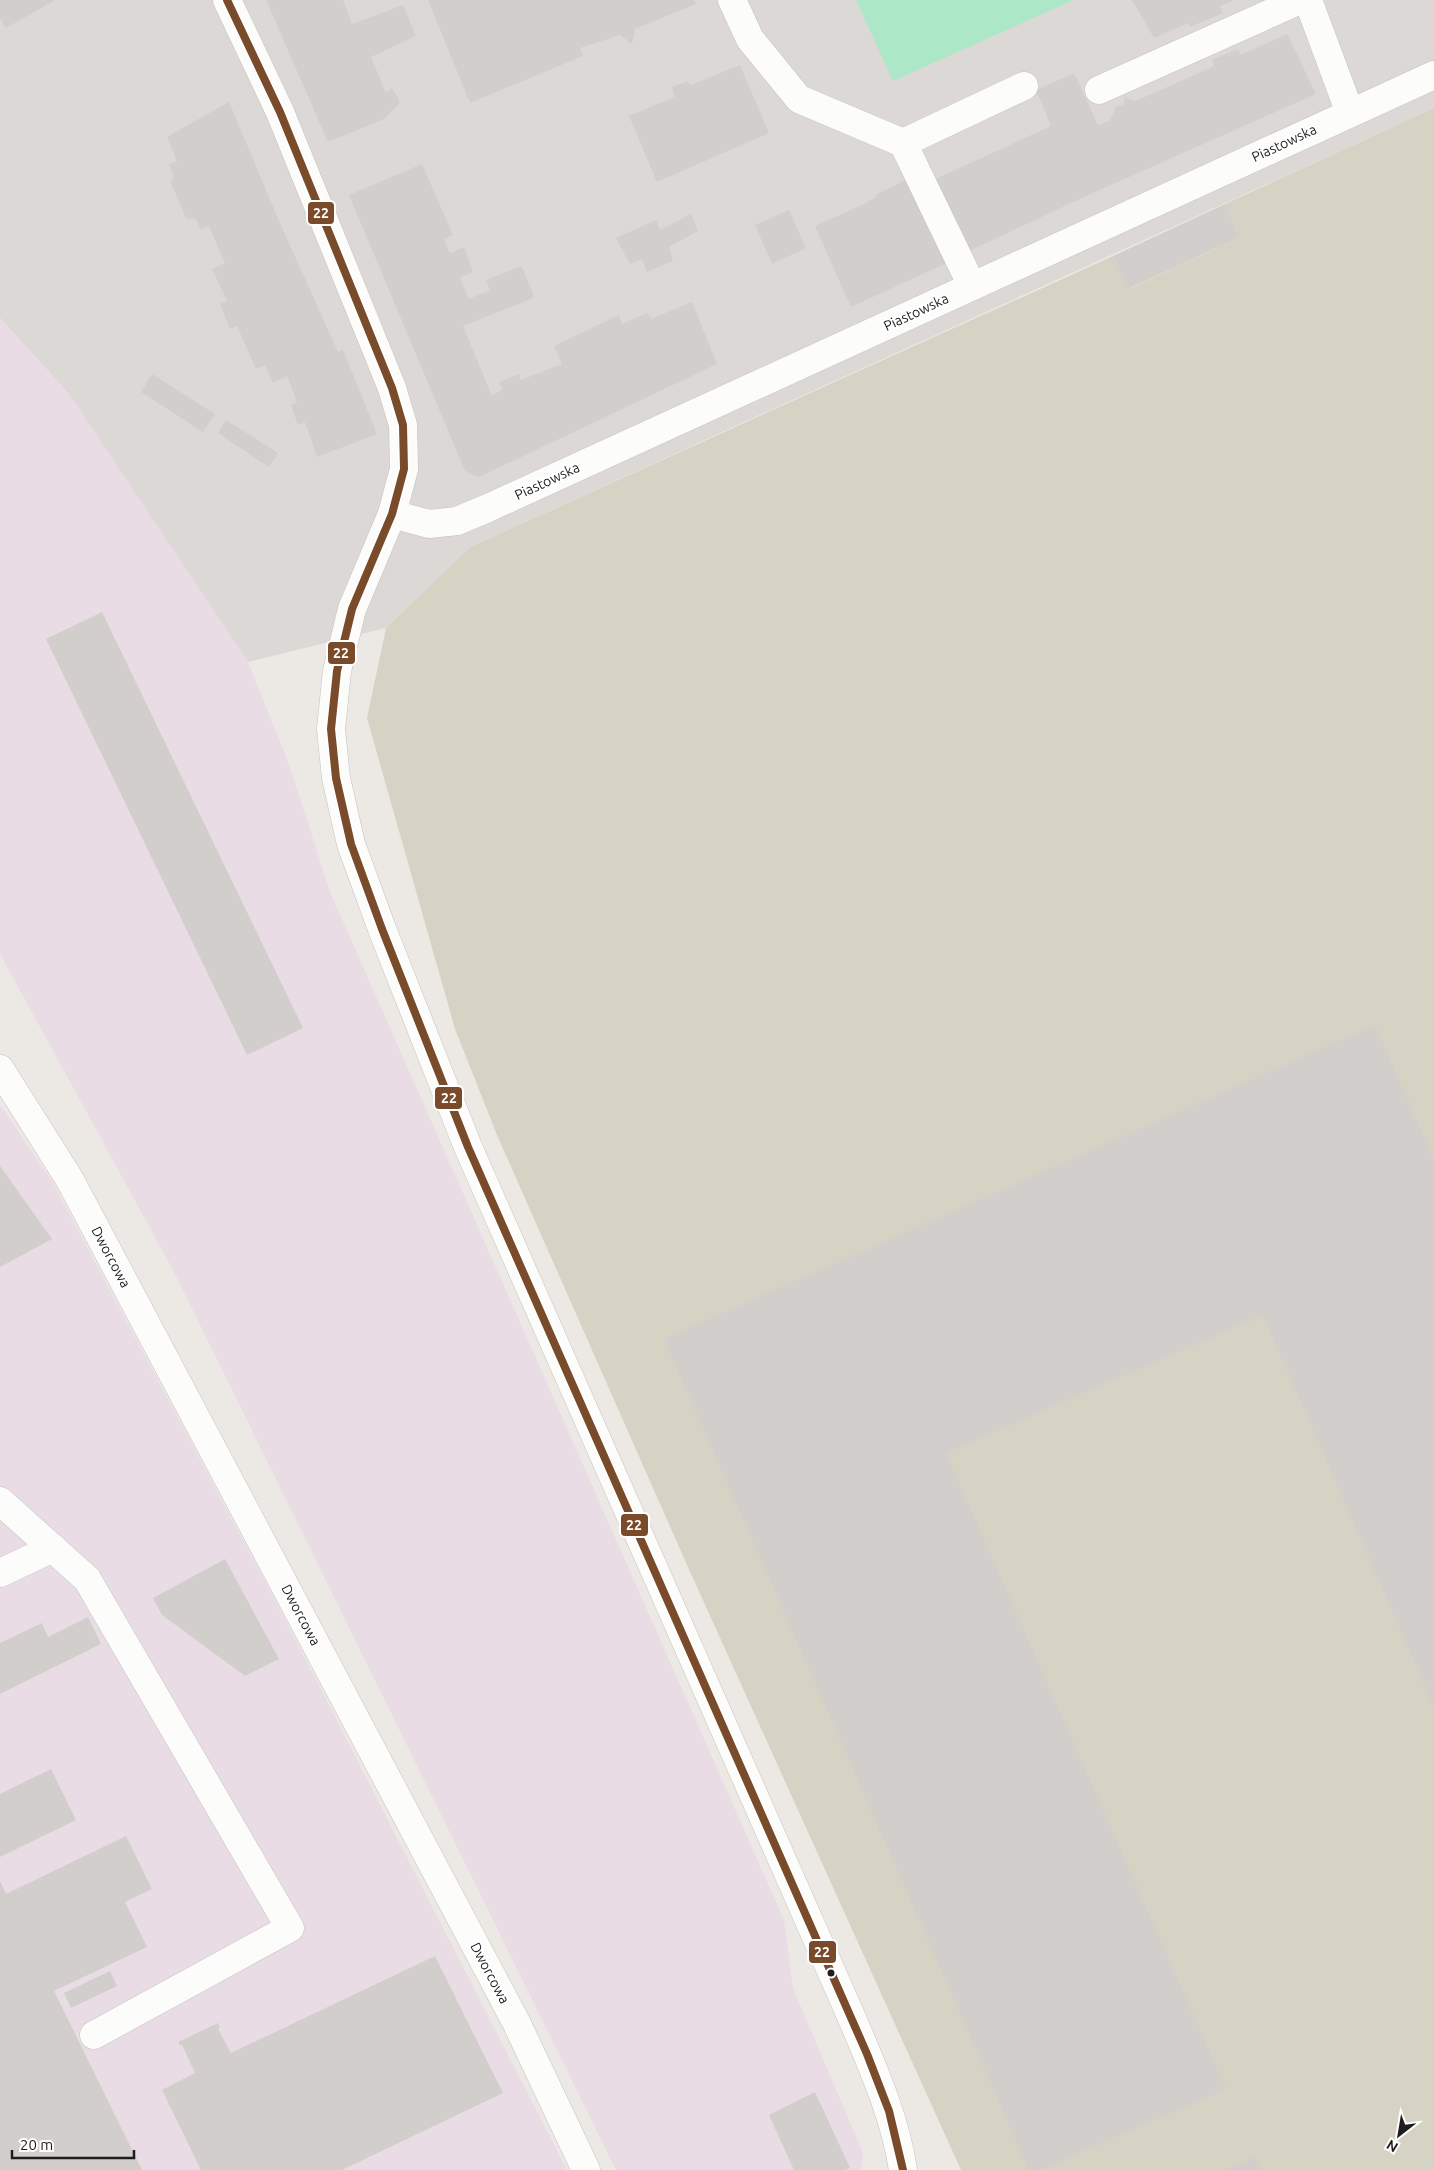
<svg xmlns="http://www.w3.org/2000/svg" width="1434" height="2170" viewBox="0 0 1434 2170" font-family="Ubuntu,sans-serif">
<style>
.residential{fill:#dbd8d6}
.industrial{fill:#eadce5}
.construction{fill:#d6d3c5}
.pitch{fill:#ace7c8}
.building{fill:#d2cecb}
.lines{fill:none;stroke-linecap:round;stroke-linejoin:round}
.minor-casing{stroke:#c4c3c1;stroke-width:29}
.minor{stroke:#fcfcfb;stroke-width:28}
.bus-1-casing{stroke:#fff;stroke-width:11}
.bus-1{stroke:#7a4b2a;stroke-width:8}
.bus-dot{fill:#1d1d1d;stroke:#fff;stroke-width:2}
.labels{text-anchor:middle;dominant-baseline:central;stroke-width:4;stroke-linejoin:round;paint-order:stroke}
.street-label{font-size:14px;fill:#1d1d1d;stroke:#fff}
.line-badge{stroke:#fff;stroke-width:2}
.badge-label{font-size:14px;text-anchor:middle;font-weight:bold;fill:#fff}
</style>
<rect width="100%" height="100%" fill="#ece8e4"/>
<polygon class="residential" points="0,0 1434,0 1434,108 470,547 386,628 248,662 69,394 0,318"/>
<g class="industrial">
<polygon points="0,318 69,394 248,662 289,764 330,892 784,1920 793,1988 863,2153 861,2170 616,2170 173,1270 0,954"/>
<polygon points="0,1105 52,1181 286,1621 567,2170 0,2170"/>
</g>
<polygon class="construction" points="1434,108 1434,2170 961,2170 687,1565 497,1135 455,1029 367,718 386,628 470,547 1113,256 1129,289 1240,237 1225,204"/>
<polygon class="pitch" points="856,0 1073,0 893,81"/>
<g class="building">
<polygon points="0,0 55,0 6,28 0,18"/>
<polygon points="266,0 343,0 352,24 403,5 416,36 371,57 386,93 392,88 400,102 384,119 328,142"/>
<polygon points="428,0 694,0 696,4 635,29 632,44 620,35 580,48 583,56 470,103"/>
<polygon points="1132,0 1234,0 1220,6 1223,13 1190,27 1188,23 1154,38"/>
<polygon points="1287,34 1316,94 1084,197 965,253 931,181 1051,126 1036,90 1074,73 1098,125 1109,121 1117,106 1123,105 1125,97 1136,101 1214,66 1212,60 1238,49 1241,55"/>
<polygon points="740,65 769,133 657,182 629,116 674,97 672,87 688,81 691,85"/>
<polygon points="229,102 279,221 338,352 343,350 377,434 317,457 305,422 298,425 291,405 297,402 287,376 273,383 265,365 256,369 237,326 230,329 220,304 227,301 212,269 225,263 209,226 201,230 196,219 186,218 171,183 174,176 169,164 177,161 167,137"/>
<polygon points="422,164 453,235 444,239 450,253 464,247 473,272 460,278 469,299 490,290 486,280 521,266 533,293 533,298 463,326 492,396 503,389 499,382 519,374 521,380 562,364 554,346 619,315 622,324 647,313 651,319 692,302 717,364 479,477 465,471 349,195"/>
<polygon points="910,178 949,262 851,307 815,226 862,205 876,197 875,195"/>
<polygon points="1225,204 1240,237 1128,289 1113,256"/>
<polygon points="789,210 806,248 772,264 755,225"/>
<polygon points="691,214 698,231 669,247 673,261 647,272 642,259 630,264 616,238 656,220 660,230"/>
<polygon points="152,374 215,414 203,432 141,392"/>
<polygon points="226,420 278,453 269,467 218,433"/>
<polygon points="102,612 303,1028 247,1055 46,639"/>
<polygon points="1375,1025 1434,1160 1434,1707 1263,1315 946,1453 1226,2089 1040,2170 1029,2170 664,1339"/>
<polygon points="0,1166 52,1239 0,1267"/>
<polygon points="225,1559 279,1659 245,1676 162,1615 153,1598"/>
<polygon points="88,1617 101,1644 0,1694 0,1643 42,1623 48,1637"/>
<polygon points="51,1769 76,1820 0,1857 0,1794"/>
<polygon points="126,1836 152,1889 125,1902 147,1947 54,1991 142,2170 0,2170 0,1881 6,1894"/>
<polygon points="435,1956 503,2093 342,2170 201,2170 162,2090 195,2073 182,2045 180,2046 178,2042 218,2023 220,2027 218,2029 231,2053"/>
<polygon points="110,1971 117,1986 71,2008 64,1993"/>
<polygon points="815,2092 850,2168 844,2170 794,2170 769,2115"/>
<polygon points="1256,2157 1261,2170 1227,2170"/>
</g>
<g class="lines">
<defs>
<g id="minor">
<path d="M227,0L280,112L392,388L403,425L404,469L392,514L352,609L337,671L331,729L336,778L351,844L382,929L468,1147L851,2016C872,2066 895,2116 903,2170"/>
<polyline points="732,0 750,39 799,99 903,143 972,286"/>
<polyline points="1308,0 1350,113"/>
<polyline points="1099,90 1300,0"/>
<polyline points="903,143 1024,86"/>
<polyline points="392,514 429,524 457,521 488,508 1434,75"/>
<polyline points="0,1069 70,1180 516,2022 586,2170"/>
<polyline points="0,1501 87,1579 290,1928 94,2035"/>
<polyline points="0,1573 53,1548"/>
</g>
</defs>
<use href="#minor" class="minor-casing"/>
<use href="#minor" class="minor"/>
<defs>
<polyline id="bus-1" points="227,0 280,112 392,388 403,425 404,469 392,514 352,609 337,671 331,729 336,778 351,844 382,929 468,1147 867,2054 889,2111 903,2170"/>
</defs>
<use href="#bus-1" class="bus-1-casing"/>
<use href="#bus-1" class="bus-1"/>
</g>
<circle class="bus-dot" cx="831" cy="1973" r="4.5"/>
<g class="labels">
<g class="street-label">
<text transform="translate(1284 143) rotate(-25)">Piastowska</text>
<text transform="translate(916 312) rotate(-25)">Piastowska</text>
<text transform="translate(547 481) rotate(-25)">Piastowska</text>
<text transform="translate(111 1257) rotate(62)">Dworcowa</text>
<text transform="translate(301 1615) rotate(62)">Dworcowa</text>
<text transform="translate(490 1973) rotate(62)">Dworcowa</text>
</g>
</g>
<g class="line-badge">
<rect x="307" y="201" width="28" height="24" rx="5" fill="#7a4b2a"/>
<rect x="327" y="641" width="29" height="24" rx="5" fill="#7a4b2a"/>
<rect x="434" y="1086" width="29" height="24" rx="5" fill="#7a4b2a"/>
<rect x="620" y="1513" width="29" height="24" rx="5" fill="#7a4b2a"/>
<rect x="808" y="1940" width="29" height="24" rx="5" fill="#7a4b2a"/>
</g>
<g class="badge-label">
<text x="321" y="218">22</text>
<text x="341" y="658">22</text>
<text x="449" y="1103">22</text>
<text x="634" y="1530">22</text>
<text x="822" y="1957">22</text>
</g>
<g transform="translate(1399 2135) rotate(211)" stroke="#ffffff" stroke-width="4" paint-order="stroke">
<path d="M0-4L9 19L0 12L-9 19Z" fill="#1d1d1d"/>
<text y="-8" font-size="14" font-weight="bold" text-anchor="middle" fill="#1d1d1d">N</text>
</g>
<path d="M12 2150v8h122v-8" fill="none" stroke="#1d1d1d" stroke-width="2.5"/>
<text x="20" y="2150" font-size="15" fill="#1d1d1d" stroke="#ffffff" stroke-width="4" paint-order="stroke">20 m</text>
</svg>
